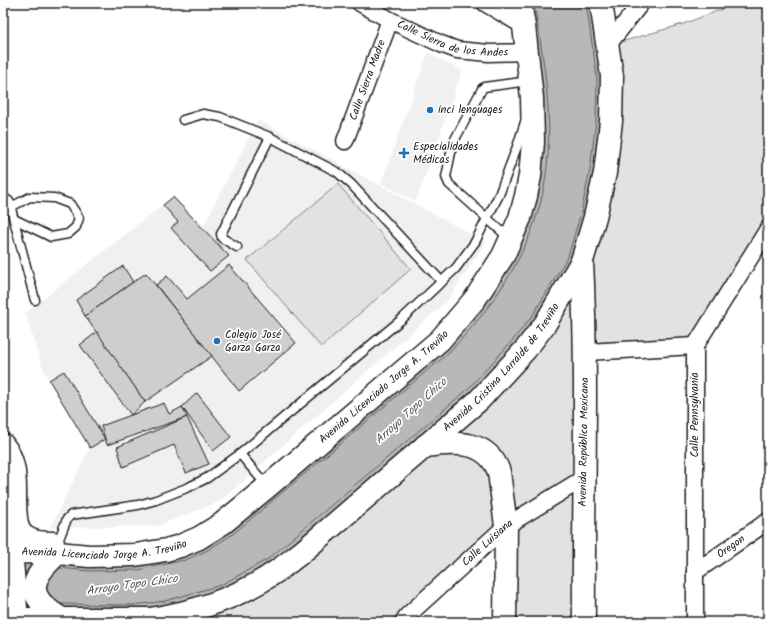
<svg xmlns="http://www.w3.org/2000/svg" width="771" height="625" viewBox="0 0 771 625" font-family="Kalam,sans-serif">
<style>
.built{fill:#f0f0f0}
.green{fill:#e2e2e2;stroke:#7f7f7f}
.water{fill:#b8b8b8;stroke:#7a7a7a}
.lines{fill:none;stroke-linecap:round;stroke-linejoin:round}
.shore{stroke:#5a5a5a;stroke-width:1}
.building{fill:#cecece;stroke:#1c1c1c}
.lane-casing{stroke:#1c1c1c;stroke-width:11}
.street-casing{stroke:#1c1c1c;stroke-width:19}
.secondary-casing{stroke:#1c1c1c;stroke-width:25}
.lane{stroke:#fff;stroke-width:8}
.street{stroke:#fff;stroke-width:16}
.secondary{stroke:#fff;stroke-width:22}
.poi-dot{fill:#1f6fb2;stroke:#fff;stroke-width:1.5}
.labels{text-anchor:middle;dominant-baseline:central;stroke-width:3.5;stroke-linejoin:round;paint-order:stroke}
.street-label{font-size:11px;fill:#1c1c1c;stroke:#fff}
.poi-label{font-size:11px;fill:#1c1c1c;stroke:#fff;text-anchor:start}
.water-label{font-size:12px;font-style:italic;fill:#5a5a5a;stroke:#fff}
</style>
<rect width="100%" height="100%" fill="#fff"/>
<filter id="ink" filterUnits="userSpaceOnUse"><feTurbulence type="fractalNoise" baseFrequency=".025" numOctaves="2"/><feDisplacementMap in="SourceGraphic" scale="8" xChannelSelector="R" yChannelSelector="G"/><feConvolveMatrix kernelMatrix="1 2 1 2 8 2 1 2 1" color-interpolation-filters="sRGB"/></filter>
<g filter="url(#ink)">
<g class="built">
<polygon points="428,53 462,71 416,202 381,183"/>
<polygon points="258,120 486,242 447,301 219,502 157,526 50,528 90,448 43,369 25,313 173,197 204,225"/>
</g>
<g class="green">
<polygon points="738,3 767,3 768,5 768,229 695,346 586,352 587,622 505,622 506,527 403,622 182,622 479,400 607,46 683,24"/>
<polygon points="338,184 411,269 321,347 247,260"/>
</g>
<polygon class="water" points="519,3 601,3 612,76 595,217 525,350 277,571 193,609 3,621 3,555 180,546 440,340 526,196"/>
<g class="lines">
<g class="shore">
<path d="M60,568L89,571L138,570L185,560L206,551L233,534C277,497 321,460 365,423C384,406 404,390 423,374C432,366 443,359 451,350C492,308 526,258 541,201C557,137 545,67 534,3"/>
<polyline points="61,604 134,605 165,601 221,585 268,559 468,389 513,340 533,315 568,256 581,213 590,170 596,120 597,77 586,3"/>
</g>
</g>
<g class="building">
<polygon points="173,197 229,256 210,271 171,228 178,222 163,205"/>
<polygon points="229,265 296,343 239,391 156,285 167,276 187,299"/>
<polygon points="123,266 133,282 85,316 76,300"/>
<polygon points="146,273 212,356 145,402 85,316"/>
<polygon points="97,332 145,402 131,415 80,345"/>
<polygon points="64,371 105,439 90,448 49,380"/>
<polygon points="197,393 231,437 213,451 182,407"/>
<polygon points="164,403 169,414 182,407 187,417 107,445 101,426"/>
<polygon points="187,417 209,464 186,473 174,445 123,467 117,447"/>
</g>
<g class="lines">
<defs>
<g id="lane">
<polyline points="183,120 203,114 220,117 270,137 337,172 351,184 442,282"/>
<polyline points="3,197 9,201 35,300"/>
<polyline points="11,207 30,197 54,198 70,204 79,218 76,227 68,234 51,237 14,219"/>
<polyline points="509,238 449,184 446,177 453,143 482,89 484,87 529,81"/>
<polyline points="237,247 222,238 221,234 270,137"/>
<polyline points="240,454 267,486"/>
<polyline points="57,544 67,519 71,515 138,505 156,500 189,487 207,478 240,454 402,319 456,268 475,242 499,195 518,144 525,122"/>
</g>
<g id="street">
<path id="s1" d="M360,3L390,20L441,44L457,50L489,53L527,52"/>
<polyline points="485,3 524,26"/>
<polyline points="607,46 641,3"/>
<path id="s2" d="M345,141L390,20"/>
<polyline points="586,352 695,346"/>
<path id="s3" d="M695,572L768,521"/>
<path id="s4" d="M403,622L407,616L506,526L584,478"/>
<polyline points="695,622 695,346 768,229"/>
</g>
<g id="secondary">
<path d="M582,261C588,381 583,502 584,622"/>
<path d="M3,445C23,469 10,502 18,528C20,533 24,537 29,539C35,543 45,543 53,543"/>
<path d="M425,446C454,442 487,439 499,472L506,526L505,622"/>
<polyline points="10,539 17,619"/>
<path d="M58,553C28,580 25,597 62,619"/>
<path id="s5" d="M3,554L23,552L58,553L89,556L135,555L166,550L180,546L199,538L223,523L267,487L440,340L475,299L503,256L520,218L526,196L530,176L533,142L532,98L524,26L520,3"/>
<path id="s6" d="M3,620L17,619H150C195,612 240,597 277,571C286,565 294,558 302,552L479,400L525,350L545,324L582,261L595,217L605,173L611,121L612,76L601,3"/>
</g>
</defs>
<use href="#lane" class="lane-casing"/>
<use href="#street" class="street-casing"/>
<use href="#secondary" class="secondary-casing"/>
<use href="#lane" class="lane"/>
<use href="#street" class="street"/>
<use href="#secondary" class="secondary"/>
</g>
</g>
<g class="poi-dot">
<circle cx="430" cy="110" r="4"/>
<path d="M402 147h4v4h4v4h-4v4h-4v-4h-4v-4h4z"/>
<circle cx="217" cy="341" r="4"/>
</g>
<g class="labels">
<g class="street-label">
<text stroke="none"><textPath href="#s1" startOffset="101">Calle Sierra de los Andes</textPath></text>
<text stroke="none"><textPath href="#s2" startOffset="65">Calle Sierra Madre</textPath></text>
<text stroke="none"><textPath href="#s6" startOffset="588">Avenida Cristina Larralde de Treviño</textPath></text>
<text stroke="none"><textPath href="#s5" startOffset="438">Avenida Licenciado Jorge A. Treviño</textPath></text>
<text transform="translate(695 415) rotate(-90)">Calle Pennsylvania</text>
<text transform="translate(584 442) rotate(-89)">Avenida República Mexicana</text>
<text stroke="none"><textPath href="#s4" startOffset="116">Calle Luisiana</textPath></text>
<text stroke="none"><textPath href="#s5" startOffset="102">Avenida Licenciado Jorge A. Treviño</textPath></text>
<text stroke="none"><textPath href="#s3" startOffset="44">Oregon</textPath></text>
</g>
<g class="poi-label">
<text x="438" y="110">inci lenguages</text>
<text x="413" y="147">Especialidades<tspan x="413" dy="13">Médicas</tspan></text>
<text x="225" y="335">Colegio José<tspan x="225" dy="13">Garza Garza</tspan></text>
</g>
<g class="water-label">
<text transform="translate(411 411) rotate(-42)">Arroyo Topo Chico</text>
<text transform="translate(132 585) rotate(-8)">Arroyo Topo Chico</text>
</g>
</g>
<rect width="771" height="625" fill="none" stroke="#fff" stroke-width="16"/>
<rect x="8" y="8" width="755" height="609" fill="none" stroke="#1c1c1c" stroke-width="1.5" filter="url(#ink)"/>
</svg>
